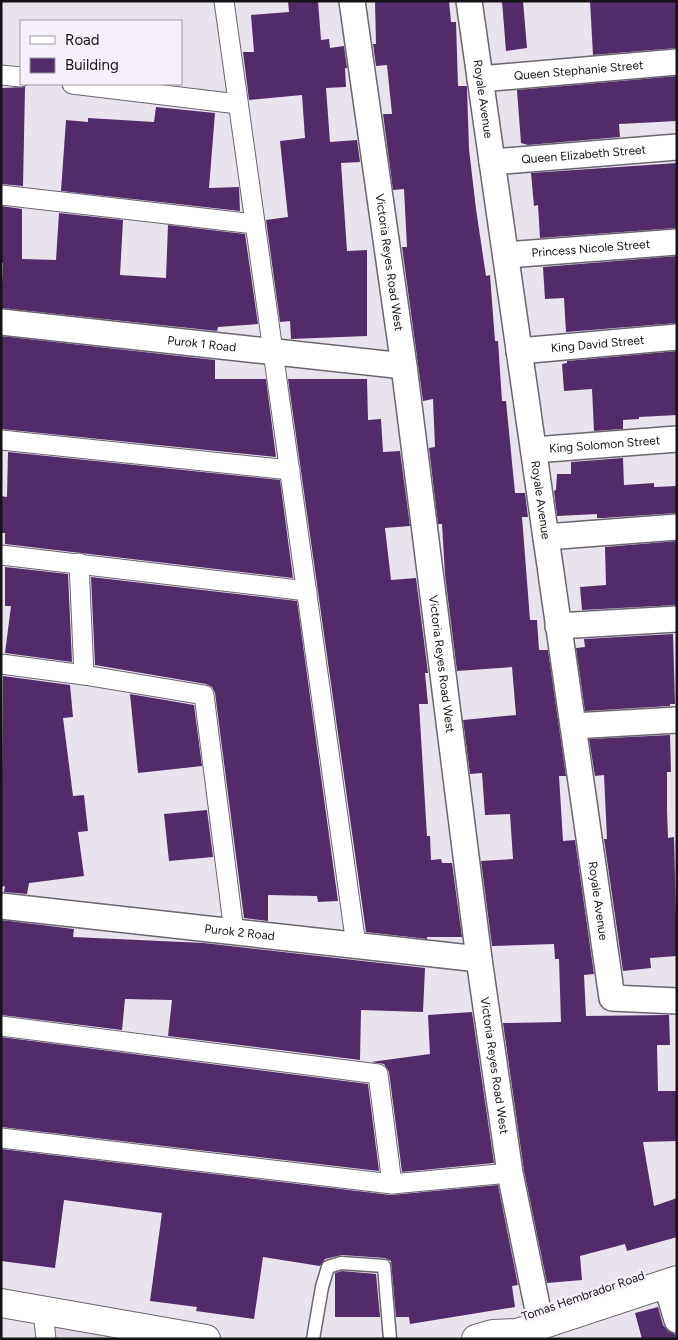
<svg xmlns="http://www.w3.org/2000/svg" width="678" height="1340" viewBox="0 0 678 1340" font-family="Figtree,sans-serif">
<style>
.built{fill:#dfd6e6}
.building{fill:#522b6a}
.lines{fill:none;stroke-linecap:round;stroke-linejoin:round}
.service-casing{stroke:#6a656e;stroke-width:15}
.pedestrian-casing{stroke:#6a656e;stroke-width:21}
.minor-casing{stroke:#6a656e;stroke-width:28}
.tertiary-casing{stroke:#6a656e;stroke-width:30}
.service{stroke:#fff;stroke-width:12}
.pedestrian{stroke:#fff;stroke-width:19}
.minor{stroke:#fff;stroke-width:25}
.tertiary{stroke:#fff;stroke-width:28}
.labels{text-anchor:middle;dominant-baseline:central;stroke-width:5;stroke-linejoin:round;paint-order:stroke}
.street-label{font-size:12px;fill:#151317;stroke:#f6f0fa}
</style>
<rect width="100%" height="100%" fill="#e9e3ed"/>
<polygon class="built" points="51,1326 136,1339 52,1339"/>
<g class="building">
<polygon points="288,1 318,1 321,40 329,39 330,48 344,46 347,68 345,68 346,87 326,88 330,142 357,140 360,162 341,163 347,251 367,250 367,336 291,339 290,321 280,322 266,220 288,217 280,141 305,138 302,95 249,100 243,52 254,52 251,15 289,12"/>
<polygon points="375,1 449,1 451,22 456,22 458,86 467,86 467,89 469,149 476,209 486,276 490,275 495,341 498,341 502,401 506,401 515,493 525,493 528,517 522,517 530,620 537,620 539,650 548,650 566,776 559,776 563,841 575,840 594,974 584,975 586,1016 669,1015 670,1045 657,1045 658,1091 677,1091 677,1141 643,1142 654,1206 677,1198 677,1237 627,1251 625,1244 580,1256 582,1280 547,1283 524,1171 503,1023 561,1022 559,959 555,959 554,944 492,946 481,861 513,859 510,814 485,815 482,773 470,774 463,720 516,715 512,667 457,671 445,575 442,524 438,524 429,448 435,447 433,399 423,401 402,247 407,247 404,189 393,190 383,114 392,114 387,65 376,66 373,44 376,44"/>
<polygon points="502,1 523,1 527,48 506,51"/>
<polygon points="590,1 677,1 677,48 593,55"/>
<polygon points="677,76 677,121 619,124 620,137 528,145 521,143 517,90"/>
<polygon points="25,87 23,186 1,184 1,88"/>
<polygon points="156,107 215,113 209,188 239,187 240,211 61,191 66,120 88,122 88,118 154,122"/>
<polygon points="677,163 677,228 540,238 538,205 534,206 531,173"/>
<polygon points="1,206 22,209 22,259 56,260 59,213 123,220 120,275 166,278 168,225 245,234 258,324 218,327 217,331 1,308 3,263 1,263"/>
<polygon points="677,256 677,323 566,332 564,298 545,299 543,267"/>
<polygon points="1,336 215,360 215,379 266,379 276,457 1,429"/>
<polygon points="677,351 677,415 639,417 639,419 623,420 623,429 594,431 592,389 564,391 562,364 567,363 567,361"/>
<polygon points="288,379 367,379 368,420 381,419 383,452 400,451 410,526 385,528 391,580 416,578 428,673 425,673 428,704 419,704 427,836 430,836 431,860 441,859 442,863 452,863 462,937 427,937 427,939 366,932"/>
<polygon points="8,452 280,480 293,578 5,544 5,533 1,533 1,496 7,497"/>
<polygon points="623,458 624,485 654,483 654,487 677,486 677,513 603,518 597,518 597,514 557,516 554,491 556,490 557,474 571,474 571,462"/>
<polygon points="677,541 677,605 582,610 580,587 606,585 605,547"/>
<polygon points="5,567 68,574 72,662 5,653 11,606 5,606"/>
<polygon points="91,577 297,601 338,901 318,902 317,896 268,895 268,921 244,918 215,693 212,687 206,684 95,665"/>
<polygon points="673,634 675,704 670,704 670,706 585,711 576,648 585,647 584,639"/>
<polygon points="3,676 70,685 73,717 63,718 73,796 84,795 88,831 78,832 84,876 29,883 27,894 4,892 5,886 1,887"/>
<polygon points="130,694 194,705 202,766 138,773"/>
<polygon points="670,735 671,772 667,772 667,810 668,838 674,837 677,956 650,958 651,968 623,971 604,839 607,839 604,775 595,776 589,739"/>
<polygon points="207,810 213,857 169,861 164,814"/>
<polygon points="1,920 74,929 73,937 204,943 425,968 423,1012 361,1010 360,1060 168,1036 172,1000 125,999 122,1030 1,1015"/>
<polygon points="472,1012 494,1163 402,1172 389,1072 384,1064 371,1062 430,1054 428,1015"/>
<polygon points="1,1037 368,1084 379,1171 1,1127"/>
<polygon points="1,1149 391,1195 498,1185 518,1285 512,1286 515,1307 410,1324 409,1317 396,1317 391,1261 385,1258 342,1255 325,1259 320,1266 263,1257 254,1319 196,1311 197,1307 150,1301 162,1213 64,1200 55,1268 1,1261"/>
<polygon points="342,1271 376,1274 380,1317 335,1317 335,1273"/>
<polygon points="658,1307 663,1325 668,1331 675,1334 676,1339 642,1339 635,1313"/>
</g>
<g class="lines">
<defs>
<polyline id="service" points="313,1339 322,1287 328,1267 341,1263 384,1266 390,1339"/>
<g id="pedestrian">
<polyline points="224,1 356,945"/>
<polyline points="1,75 21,77"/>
<polyline points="72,84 238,104"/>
<polyline points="1,195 255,224"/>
<polyline points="1,440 290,470"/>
<polyline points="1,555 307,591"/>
<polyline points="79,563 84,675 204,695 234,932"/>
<polyline points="1,664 84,675"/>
<polyline points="1,1026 378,1074 392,1184"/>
<polyline points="1,1138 392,1184 510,1173"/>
<polyline points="43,1311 46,1339"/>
</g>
<g id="minor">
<path id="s1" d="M352,1L404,366L479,959L510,1173L541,1325"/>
<path id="s2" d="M469,1L612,998L677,1001"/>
<path id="s3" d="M480,79L677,62"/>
<path id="s4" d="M492,162L677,147"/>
<path id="s5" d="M506,255L677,242"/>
<path id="s6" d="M1,322L404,366"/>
<path id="s7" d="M519,351L677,337"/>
<path id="s8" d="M534,450L677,439"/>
<polyline points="546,537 677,527"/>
<polyline points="558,626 677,619"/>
<polyline points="573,726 677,720"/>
<path id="s9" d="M1,906L479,959"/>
<polyline points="666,1283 677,1320"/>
</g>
<g id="tertiary">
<polyline points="1,1303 206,1339"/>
<polyline points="476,1339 493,1334 517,1333 677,1280"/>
</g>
</defs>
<use href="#service" class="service-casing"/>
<use href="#pedestrian" class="pedestrian-casing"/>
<use href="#minor" class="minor-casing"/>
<use href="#tertiary" class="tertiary-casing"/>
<use href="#service" class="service"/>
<use href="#pedestrian" class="pedestrian"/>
<use href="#minor" class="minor"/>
<use href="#tertiary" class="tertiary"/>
</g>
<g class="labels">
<g class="street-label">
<text stroke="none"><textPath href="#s3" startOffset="99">Queen Stephanie Street</textPath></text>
<text stroke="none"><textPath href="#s2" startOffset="99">Royale Avenue</textPath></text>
<text stroke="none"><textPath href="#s4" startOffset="92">Queen Elizabeth Street</textPath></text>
<text stroke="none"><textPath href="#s5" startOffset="85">Princess Nicole Street</textPath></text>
<text stroke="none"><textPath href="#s1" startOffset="264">Victoria Reyes Road West</textPath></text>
<text stroke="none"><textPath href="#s7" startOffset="79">King David Street</textPath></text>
<text stroke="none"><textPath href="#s6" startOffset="202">Purok 1 Road</textPath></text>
<text stroke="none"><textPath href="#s8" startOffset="71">King Solomon Street</textPath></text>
<text stroke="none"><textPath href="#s2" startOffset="504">Royale Avenue</textPath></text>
<text stroke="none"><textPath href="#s1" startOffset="669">Victoria Reyes Road West</textPath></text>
<text stroke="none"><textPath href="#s2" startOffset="909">Royale Avenue</textPath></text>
<text stroke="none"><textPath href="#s9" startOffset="240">Purok 2 Road</textPath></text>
<text stroke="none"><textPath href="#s1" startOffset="1074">Victoria Reyes Road West</textPath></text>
<text transform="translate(583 1296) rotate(-19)">Tomas Hembrador Road</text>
</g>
</g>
<rect width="678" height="1340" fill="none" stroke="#151317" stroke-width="5"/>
<rect x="20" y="20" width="162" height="65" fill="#f6f0fa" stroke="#9c989f"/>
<rect x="30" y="36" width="25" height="8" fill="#ffffff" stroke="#9c989f"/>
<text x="65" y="45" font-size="15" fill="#151317">Road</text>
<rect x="30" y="58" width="25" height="15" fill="#522b6a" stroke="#9c989f"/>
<text x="65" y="70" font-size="15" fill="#151317">Building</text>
</svg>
